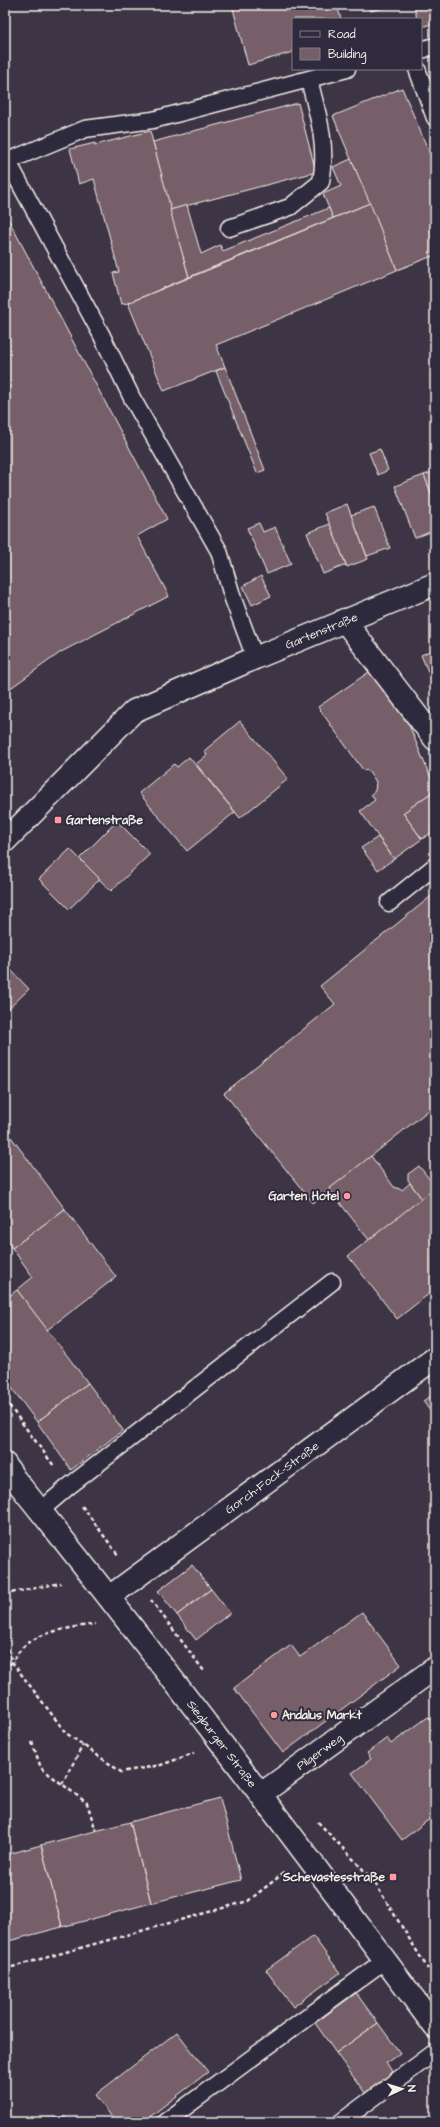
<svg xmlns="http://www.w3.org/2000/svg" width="440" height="2127" viewBox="0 0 440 2127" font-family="'Architects Daughter',sans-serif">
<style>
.building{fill:#765e68;stroke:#f4f1e8}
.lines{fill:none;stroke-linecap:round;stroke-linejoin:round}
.lane-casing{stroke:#f4f1e8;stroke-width:19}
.street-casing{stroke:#f4f1e8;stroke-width:25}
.secondary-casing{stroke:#f4f1e8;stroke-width:25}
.path{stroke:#f4f1e8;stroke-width:2.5;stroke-dasharray:4 3;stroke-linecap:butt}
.lane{stroke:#2f2a3d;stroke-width:16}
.street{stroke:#2f2a3d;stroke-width:22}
.secondary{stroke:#2f2a3d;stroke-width:22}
.poi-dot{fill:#ff9aa2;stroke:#2f2a3d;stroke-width:1.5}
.labels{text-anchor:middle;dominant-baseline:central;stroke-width:4;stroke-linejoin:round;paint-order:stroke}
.street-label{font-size:12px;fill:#f4f1e8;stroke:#2f2a3d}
.poi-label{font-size:12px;font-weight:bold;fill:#f4f1e8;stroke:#2f2a3d;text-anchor:start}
</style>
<rect width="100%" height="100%" fill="#3d3446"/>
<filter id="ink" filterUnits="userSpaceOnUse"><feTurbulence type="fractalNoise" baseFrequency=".025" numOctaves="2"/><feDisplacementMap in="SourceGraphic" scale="8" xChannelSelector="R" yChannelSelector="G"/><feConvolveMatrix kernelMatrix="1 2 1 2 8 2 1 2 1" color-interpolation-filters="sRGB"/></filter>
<g filter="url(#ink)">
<g class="building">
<polygon points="232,5 337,5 341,19 293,19 293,52 248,65"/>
<polygon points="369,5 395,5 371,11"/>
<polygon points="414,5 435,5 435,23 421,27 421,19 417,19"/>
<polygon points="402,88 435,166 435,255 397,270 333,116"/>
<polygon points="298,103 316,172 170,210 153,142"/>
<polygon points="150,131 189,277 128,303 121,304 113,273 119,272 94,179 79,184 70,149 95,143 95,145"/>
<polygon points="351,159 370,203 333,218 323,194 341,186 333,167"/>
<polygon points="370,203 397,270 216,345 225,367 164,391 128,303"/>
<polygon points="187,205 201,254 220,245 223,251 329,208 333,218 189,277 170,210"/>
<polygon points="5,213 167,519 137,536 169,596 61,652 5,692"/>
<polygon points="225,367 265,470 257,473 216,371"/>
<polygon points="380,449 388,470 378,475 369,453"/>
<polygon points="435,471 435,503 424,475"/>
<polygon points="424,475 435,503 435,530 415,538 395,486"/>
<polygon points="347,504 368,559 347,567 325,513"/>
<polygon points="374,507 390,548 367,556 351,515"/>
<polygon points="259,523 263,532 275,527 291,564 267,574 247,528"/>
<polygon points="330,524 346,565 323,574 307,533"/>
<polygon points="261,576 271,596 252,605 243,586"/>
<polygon points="435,649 435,688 421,655"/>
<polygon points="369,672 409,725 429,774 435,782 435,790 403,813 422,839 394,859 360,811 375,800 371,794 375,791 376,782 369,771 363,770 318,707"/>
<polygon points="240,721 288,779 240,818 196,764 207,755 204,751"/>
<polygon points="189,757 235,812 187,851 139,793 174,764 177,767"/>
<polygon points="435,790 435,830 422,839 403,813"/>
<polygon points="117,821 150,854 111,891 79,859"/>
<polygon points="378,837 394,859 378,870 361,848"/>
<polygon points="70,849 100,879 69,909 39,879"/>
<polygon points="435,893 435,1105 313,1203 224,1093 335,1004 320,986"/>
<polygon points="5,964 29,989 5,1012"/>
<polygon points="5,1129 65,1209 12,1248 5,1238"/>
<polygon points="371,1156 394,1187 402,1190 410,1183 422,1199 369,1240 329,1189"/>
<polygon points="419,1166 435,1186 422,1199 408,1180 408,1174"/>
<polygon points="435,1188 435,1289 397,1319 348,1256"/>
<polygon points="65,1209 116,1277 47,1330 17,1290 33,1277 12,1248"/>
<polygon points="17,1290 88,1383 37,1422 5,1379 5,1299"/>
<polygon points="88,1383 123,1430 71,1470 37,1422"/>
<polygon points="435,1393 435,1418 423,1401"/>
<polygon points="192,1565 211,1589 177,1615 158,1591"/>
<polygon points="211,1589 230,1613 196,1640 177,1615"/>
<polygon points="362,1612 401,1665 283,1753 234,1688 291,1645 300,1657"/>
<polygon points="428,1717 435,1726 435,1815 402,1840 352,1773 371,1759 367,1753 387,1738 391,1744"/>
<polygon points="220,1798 241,1880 151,1903 130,1822"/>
<polygon points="130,1822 151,1903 62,1927 41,1845"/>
<polygon points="41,1845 62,1927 5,1942 5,1855"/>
<polygon points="313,1936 340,1973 293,2007 266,1970"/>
<polygon points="356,1993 378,2023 336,2053 315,2023"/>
<polygon points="378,2023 400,2053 386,2063 393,2072 365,2093 336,2053"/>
<polygon points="177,2032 208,2072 143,2122 116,2122 95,2095"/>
<polygon points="65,2117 70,2122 34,2122 34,2120"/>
</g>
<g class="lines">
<defs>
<g id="lane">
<polyline points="421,50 435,46"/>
<polyline points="417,69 435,118"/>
<polyline points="5,156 101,334 132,398 219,551 233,599 255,658"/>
<polyline points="8,161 85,129 153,120 347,69"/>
<path d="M229,228L290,207L321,182C328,147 318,114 309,80"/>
<polyline points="389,903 435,866"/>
<polyline points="40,1511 68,1487 332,1282"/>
<polyline points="165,2122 385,1960"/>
<polyline points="341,2122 435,2052"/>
</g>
<g id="street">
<polyline points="344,620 435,739"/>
<path id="s1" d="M109,1597L435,1358"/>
<path id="s2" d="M261,1794L435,1668"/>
</g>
<g id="secondary">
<path id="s3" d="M5,841L134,711L255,658L435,584"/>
<path id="s4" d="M5,1464L14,1478C159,1658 297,1842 435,2027"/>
</g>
</defs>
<use href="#lane" class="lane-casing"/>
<use href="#street" class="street-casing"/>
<use href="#secondary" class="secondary-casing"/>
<g class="path">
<polyline points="5,1400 54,1466"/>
<polyline points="82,1506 118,1555"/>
<polyline points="5,1594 61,1583"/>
<polyline points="151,1600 204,1671"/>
<polyline points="5,1642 12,1662 66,1733 121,1772 161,1765 194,1753"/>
<path d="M5,1670C12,1663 17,1653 24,1646C42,1630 73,1628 95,1624"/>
<polyline points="32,1742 41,1768 87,1803 96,1831"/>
<polyline points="62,1784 83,1745"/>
<polyline points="318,1822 373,1880 428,1969"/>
<polyline points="5,1969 248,1901 285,1872"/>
</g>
<use href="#lane" class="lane"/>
<use href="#street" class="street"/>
<use href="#secondary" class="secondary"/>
</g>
</g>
<g class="poi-dot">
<rect x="54" y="816" width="8" height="8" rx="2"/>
<circle cx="347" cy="1196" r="4"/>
<circle cx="274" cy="1715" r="4"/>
<rect x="389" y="1873" width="8" height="8" rx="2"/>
</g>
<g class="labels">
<g class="street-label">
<text stroke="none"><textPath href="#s3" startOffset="387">Gartenstraße</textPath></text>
<text stroke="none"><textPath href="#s1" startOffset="202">Gorch-Fock-Straße</textPath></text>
<text stroke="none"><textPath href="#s4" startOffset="354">Siegburger Straße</textPath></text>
<text stroke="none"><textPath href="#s2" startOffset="72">Pilgerweg</textPath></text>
</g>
<g class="poi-label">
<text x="66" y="820">Gartenstraße</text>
<text x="339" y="1196" text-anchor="end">Garten Hotel</text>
<text x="282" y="1715">Andalus Markt</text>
<text x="385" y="1877" text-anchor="end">Schevastesstraße</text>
</g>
</g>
<rect width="440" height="2127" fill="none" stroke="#2f2a3d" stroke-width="20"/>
<rect x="10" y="10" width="420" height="2107" fill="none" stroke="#f4f1e8" stroke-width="1.5" filter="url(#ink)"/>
<rect x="292" y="18" width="130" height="52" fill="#2f2a3d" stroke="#7e7a81"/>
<rect x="300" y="31" width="20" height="6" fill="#2f2a3d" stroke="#7e7a81"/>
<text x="328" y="38" font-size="12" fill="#f4f1e8">Road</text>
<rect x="300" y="48" width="20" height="12" fill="#765e68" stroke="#7e7a81"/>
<text x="328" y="58" font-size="12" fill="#f4f1e8">Building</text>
<g transform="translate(402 2089) rotate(86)" stroke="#2f2a3d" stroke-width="3" paint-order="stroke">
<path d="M0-3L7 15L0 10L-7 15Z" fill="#f4f1e8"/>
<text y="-6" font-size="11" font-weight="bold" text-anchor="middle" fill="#f4f1e8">N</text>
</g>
</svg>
